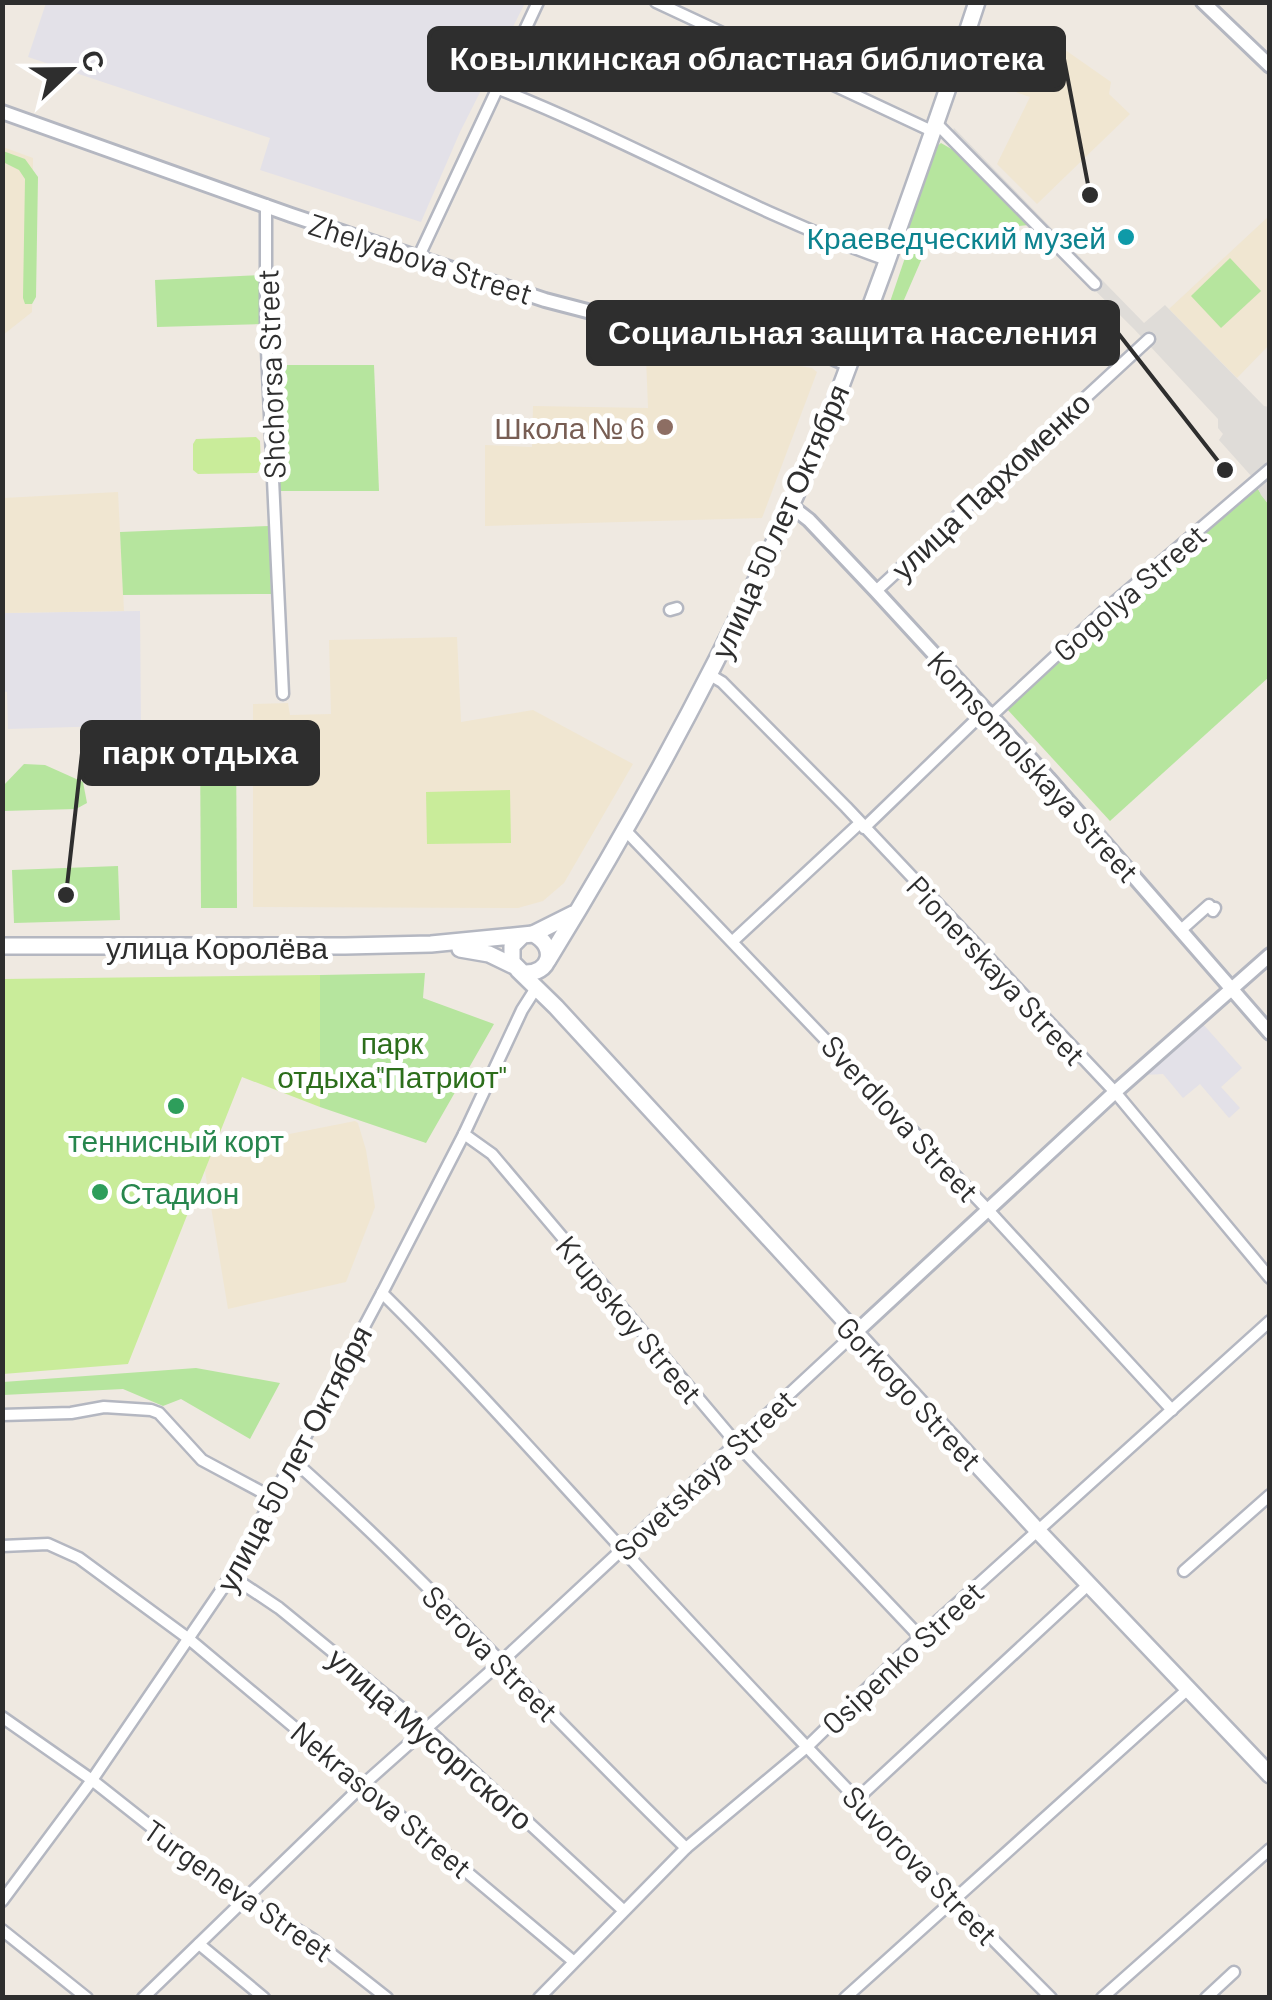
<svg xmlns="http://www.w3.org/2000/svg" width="1272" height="2000" viewBox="0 0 1272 2000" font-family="Barlow,sans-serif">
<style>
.industrial{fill:#e3e1e8}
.education{fill:#f0e6d1}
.green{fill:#b6e59e}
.pitch{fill:#c9ec9a}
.plaza{fill:#dfdcd8}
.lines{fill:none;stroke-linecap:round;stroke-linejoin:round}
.minor-casing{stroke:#b4b7c1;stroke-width:15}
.tertiary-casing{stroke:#b4b7c1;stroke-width:18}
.secondary-casing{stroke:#b4b7c1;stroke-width:20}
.minor{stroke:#fff;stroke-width:10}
.tertiary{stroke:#fff;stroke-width:12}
.secondary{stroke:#fff;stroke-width:15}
.culture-dot{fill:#0f9aa8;stroke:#fff;stroke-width:4}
.education-dot{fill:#8d6e63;stroke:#fff;stroke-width:4}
.leisure-dot{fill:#2e9e5b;stroke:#fff;stroke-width:4}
.labels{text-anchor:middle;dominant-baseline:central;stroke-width:10;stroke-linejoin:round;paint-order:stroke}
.culture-label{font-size:30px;fill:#0d838f;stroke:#fff;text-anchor:end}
.street-label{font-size:30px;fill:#2e2e2e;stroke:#fff}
.education-label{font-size:30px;fill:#785e54;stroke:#fff;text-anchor:end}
.park-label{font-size:30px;fill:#2c6e1b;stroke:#fff}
.leisure-label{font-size:30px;fill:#27864d;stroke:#fff}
.leader{fill:none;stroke:#2e2e2e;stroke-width:4}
.callout-dot{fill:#2e2e2e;stroke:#fff;stroke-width:4}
.callout{fill:#2e2e2e;stroke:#2e2e2e;stroke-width:4}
.callout-label{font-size:32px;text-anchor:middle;font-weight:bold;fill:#fff}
</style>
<rect width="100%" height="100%" fill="#efe9e1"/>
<g class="industrial">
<polygon points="46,3 46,2 525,3 460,132 421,222 260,170 270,138 28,57"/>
<polygon points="140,611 141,725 8,729 7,692 3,691 2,613"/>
<polygon points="1202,1023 1242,1068 1221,1087 1240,1108 1229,1118 1200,1084 1183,1098 1163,1074 1144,1075"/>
</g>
<g class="education">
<polygon points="1051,40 1111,82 1109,94 1130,114 1037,204 997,164 1030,97 984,81 994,61 1027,79"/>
<polygon points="3,147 33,158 32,312 3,335"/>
<polygon points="1269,216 1269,345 1237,378 1169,309"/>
<polygon points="654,343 812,368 817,372 762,518 485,526 485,445 532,447 533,406 648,408 646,357"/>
<polygon points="118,492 124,611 3,613 3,498"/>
<polygon points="457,637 461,722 533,710 633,764 564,883 543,901 518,908 253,907 253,704 288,703 290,715 331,714 329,640"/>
<polygon points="355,1121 358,1123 366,1150 375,1207 346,1282 228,1309 205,1171 213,1149"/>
</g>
<g class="green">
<polygon points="941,143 955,151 1029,225 903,237 936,147"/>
<polygon points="3,151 25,159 38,177 36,297 32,304 25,304 23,298 25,179 19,170 3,162"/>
<polygon points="909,246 926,249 897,316 912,345 897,354 876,343"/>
<polygon points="1230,258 1261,291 1221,328 1191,296"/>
<polygon points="260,275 261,324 157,327 155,280"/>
<polygon points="271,365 374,365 379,491 276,491"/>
<polygon points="1255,485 1269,505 1269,677 1110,821 1007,709"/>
<polygon points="269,526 271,594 123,595 120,532"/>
<polygon points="200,735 236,735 237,908 201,908"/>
<polygon points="24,764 45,765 83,782 87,803 76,809 3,811 3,786"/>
<polygon points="118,866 120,920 14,923 12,870"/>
<polygon points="425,973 423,998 494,1024 426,1143 320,1107 320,975"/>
<polygon points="196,1368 280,1383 250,1439 181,1399 163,1406 123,1389 3,1395 3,1382"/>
</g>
<g class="pitch">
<polygon points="256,437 260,441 261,468 257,473 198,474 193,470 193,444 196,439"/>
<polygon points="510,790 511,843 427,844 426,792"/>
<polygon points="320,975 320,1107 242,1077 128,1364 3,1374 3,979"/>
</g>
<polygon class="plaza" points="954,128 1144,323 1165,305 1264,406 1269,407 1269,505 1261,495 1253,478 1219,440 1223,434 1218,428 1218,419 1134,329 947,144"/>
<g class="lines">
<defs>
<g id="minor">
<polyline points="656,2 934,132"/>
<path d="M499,89C631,141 753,213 887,260"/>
<polyline points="937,124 1095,284"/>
<polyline points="266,205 266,329 283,694"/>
<polyline points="419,256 538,2"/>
<polyline points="876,591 1149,339"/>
<polyline points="670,610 677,608"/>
<polyline points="710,675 722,682 846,807 1115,1092 1270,1278"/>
<polyline points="990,717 1103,612 1270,469"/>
<polyline points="864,828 985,711"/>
<polyline points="625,830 989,1211 1172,1410"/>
<polyline points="1181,930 1209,905 1213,911 1215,908"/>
<polyline points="733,941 860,823"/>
<polyline points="464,1134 492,1154 737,1444 920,1637"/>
<path d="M382,1293C465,1375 542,1462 621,1548C761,1700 904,1851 1051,1998"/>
<polyline points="2,1415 71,1413 104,1407 151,1410 159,1413 202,1460 273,1498"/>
<path d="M294,1461C431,1583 554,1720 686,1848"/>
<polyline points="2,1546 48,1544 79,1558 189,1639 573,1961"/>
<polyline points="1184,1571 1270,1495"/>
<polyline points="231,1576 279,1608 427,1729 623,1910"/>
<polyline points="2,1717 92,1780 226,1886 312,1939 387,1998"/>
<polyline points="857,1799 1089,1584"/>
<polyline points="2,1901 92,1780 231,1576 382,1293 464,1134 522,1010 536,988"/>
<polyline points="2,1930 87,1998"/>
<polyline points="199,1944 264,1998"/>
<polyline points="143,1998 365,1783 502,1661 855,1333"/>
<polyline points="539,1998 686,1848 808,1746 920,1637 1270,1321"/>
<polyline points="845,1998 1188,1689"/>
<polyline points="1102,1998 1270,1849"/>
<polyline points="1206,1998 1234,1972"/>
</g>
<g id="tertiary">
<polyline points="1203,2 1270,66"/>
<polyline points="2,112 291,215 545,300 645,326 829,356 849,365"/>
<polyline points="791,506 809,520 876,591 1048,778 1270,1033"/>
<polyline points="855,1333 1115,1092 1270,955"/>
</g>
<g id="secondary">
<polyline points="533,934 573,914"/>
<path d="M2,946H345L431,944L533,934C558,946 551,975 523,973L512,962V946L522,936"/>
<polyline points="460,949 489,954 514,966"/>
<path d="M548,960C639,812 722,658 794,499C829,424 856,345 885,267C916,179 948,91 977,2"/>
<polyline points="518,970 556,1007 1038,1531 1270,1775"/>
</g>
</defs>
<use href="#minor" class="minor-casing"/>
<use href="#tertiary" class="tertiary-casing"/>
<use href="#secondary" class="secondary-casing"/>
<use href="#minor" class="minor"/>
<use href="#tertiary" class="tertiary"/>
<use href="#secondary" class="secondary"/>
</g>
<circle class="culture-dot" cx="1126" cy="237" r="10"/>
<circle class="education-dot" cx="665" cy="427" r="10"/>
<g class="leisure-dot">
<circle cx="176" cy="1106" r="10"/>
<circle cx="100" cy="1192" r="10"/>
</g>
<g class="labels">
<g class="culture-label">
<text x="1106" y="237">Краеведческий музей</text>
</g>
<g class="street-label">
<text transform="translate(421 258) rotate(18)">Zhelyabova Street</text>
<text transform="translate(270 374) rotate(-92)">Shchorsa Street</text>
<text transform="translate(990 485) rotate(-43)">улица Пархоменко</text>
<text transform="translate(779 521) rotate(-66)">улица 50 лет Октября</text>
<text transform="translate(1129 592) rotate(-41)">Gogolya Street</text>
<text transform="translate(1034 766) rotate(48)">Komsomolskaya Street</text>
<text x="217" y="947">улица Королёва</text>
<text transform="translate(997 970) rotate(47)">Pionerskaya Street</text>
<text transform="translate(901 1118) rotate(47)">Sverdlova Street</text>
<text transform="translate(630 1319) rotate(50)">Krupskoy Street</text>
<text transform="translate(910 1393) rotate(47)">Gorkogo Street</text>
<text transform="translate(293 1458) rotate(-62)">улица 50 лет Октября</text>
<text transform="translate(704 1474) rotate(-43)">Sovetskaya Street</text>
<text transform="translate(491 1653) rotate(45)">Serova Street</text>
<text transform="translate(902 1657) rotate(-43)">Osipenko Street</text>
<text transform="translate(431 1738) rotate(41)">улица Мусоргского</text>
<text transform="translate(382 1799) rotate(40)">Nekrasova Street</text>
<text transform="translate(921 1865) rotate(46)">Suvorova Street</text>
<text transform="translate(239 1890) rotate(35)">Turgeneva Street</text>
</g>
<g class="education-label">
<text x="645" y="427">Школа № 6</text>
</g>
<g class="park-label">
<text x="392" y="1042">парк<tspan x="392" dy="34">отдыха"Патриот"</tspan></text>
</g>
<g class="leisure-label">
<text x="176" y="1140">теннисный корт</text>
<text x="120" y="1192" text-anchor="start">Стадион</text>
</g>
</g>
<path class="leader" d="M1090 195L1064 59M1225 470L1118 333M66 895L82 753"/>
<g class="callout-dot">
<circle cx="1090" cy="195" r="10"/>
<circle cx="1225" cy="470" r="10"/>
<circle cx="66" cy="895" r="10"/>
</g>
<g class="callout">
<rect x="429" y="28" width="635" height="62" rx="10"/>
<rect x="588" y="302" width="530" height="62" rx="10"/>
<rect x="82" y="722" width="236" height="62" rx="10"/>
</g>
<g class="callout-label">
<text x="747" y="70">Ковылкинская областная библиотека</text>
<text x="853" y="344">Социальная защита населения</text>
<text x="200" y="764">парк отдыха</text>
</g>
<rect width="1272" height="2000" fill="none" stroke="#2e2e2e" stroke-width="10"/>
<g transform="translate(70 70) rotate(68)" stroke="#ffffff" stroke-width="8" paint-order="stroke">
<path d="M0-8L18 38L0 25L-18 38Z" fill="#2e2e2e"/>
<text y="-15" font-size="28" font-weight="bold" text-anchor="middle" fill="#2e2e2e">С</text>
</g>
</svg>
